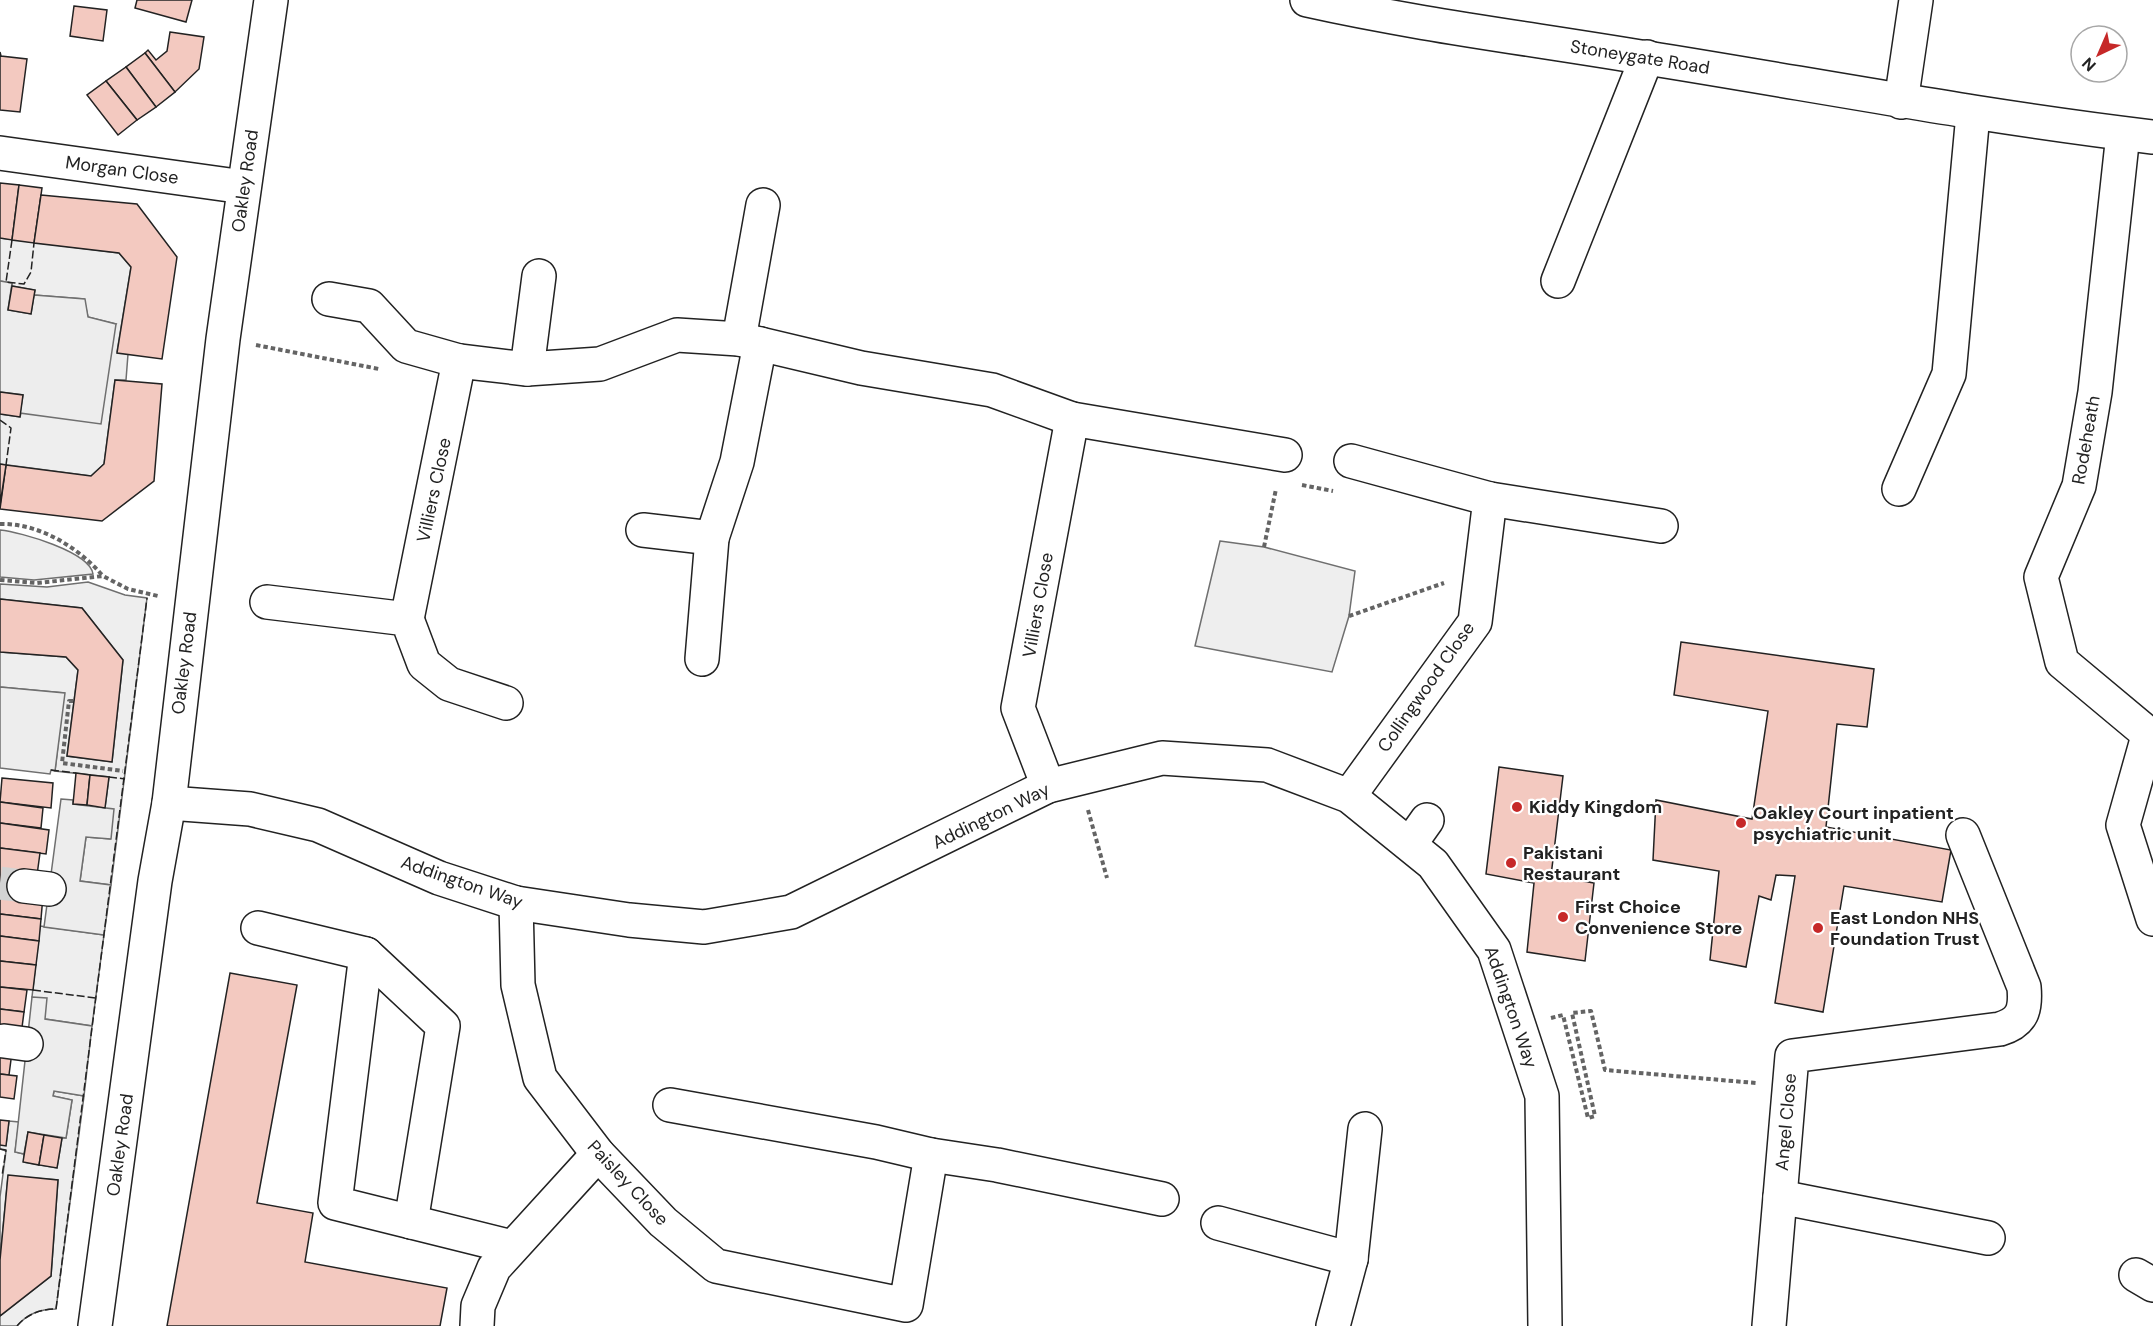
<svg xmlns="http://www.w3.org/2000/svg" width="2153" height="1326" viewBox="0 0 2153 1326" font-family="'DM Sans',sans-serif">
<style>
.green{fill:#eee;stroke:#6f6f6f;stroke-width:1.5}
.parking{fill:#ededed;stroke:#6f6f6f;stroke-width:1.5}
.building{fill:#f3c9c0;stroke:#222;stroke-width:1.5}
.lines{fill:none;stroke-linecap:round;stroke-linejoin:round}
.minor-tunnel{stroke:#d3d3d3;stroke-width:33;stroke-dasharray:33 16;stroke-linecap:butt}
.minor-casing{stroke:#222;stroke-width:36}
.path{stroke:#646464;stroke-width:4;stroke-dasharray:4.5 3;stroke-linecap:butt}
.minor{stroke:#fff;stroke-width:33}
.fence{stroke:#222;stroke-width:1.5;stroke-dasharray:8 3;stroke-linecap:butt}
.poi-dot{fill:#c62828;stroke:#fff;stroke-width:2}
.labels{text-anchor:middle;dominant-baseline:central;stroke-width:4.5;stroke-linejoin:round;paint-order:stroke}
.street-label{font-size:18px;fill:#222;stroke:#fff}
.poi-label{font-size:18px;font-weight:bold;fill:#222;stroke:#fff;text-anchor:start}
</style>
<rect width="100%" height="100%" fill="#fff"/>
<g class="green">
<polygon points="0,238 119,253 131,267 117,352 128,354 126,380 115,380 104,464 91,476 0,464 0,414 20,417 21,413 116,324 88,317 84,299 34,295 35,290 12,286 12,283 0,281"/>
<path d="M0,530C21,532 90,552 93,574L34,580L0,577Z"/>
<polygon points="1220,541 1264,547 1355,571 1349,616 1332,672 1195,646"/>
<polygon points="88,582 125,595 147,598 111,885 80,881 86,837 110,839 105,808 109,777 55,771 64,693 0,687 0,652 66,657 78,670 67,756 112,762 123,660 82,608 0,599 0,584 47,587"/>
<polygon points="40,926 104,935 92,1026 45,1019 32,997"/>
<path d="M54,1091L84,1096L56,1309C41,1309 27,1314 17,1326H0V1316L51,1276L58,1180L8,1176L0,1260V1197L6,1151L0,1149V1145H6L9,1121L19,1122L15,1152L24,1154V1162L57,1168L62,1138H66L72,1100L53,1096Z"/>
</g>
<g class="parking">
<polygon points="0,281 12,283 8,310 31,314 34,295 85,299 88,317 116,324 101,424 20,413 23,395 0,392"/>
<polygon points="0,687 65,693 55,771 51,770 50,774 0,768"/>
<polygon points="61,799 73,800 73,804 114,809 111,839 86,837 80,881 111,885 104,935 44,927"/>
<polygon points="32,997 47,998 45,1019 92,1026 84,1096 54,1091 53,1096 72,1100 66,1138 28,1132 24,1154 15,1152"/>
</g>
<g class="building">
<polygon points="137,0 192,0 186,22 135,8"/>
<polygon points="74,6 107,10 103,41 70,36"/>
<polygon points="170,32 204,37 199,69 175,92 145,53 148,50 156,60 167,51"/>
<polygon points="0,52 1,56 27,59 20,112 0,110"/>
<polygon points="145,53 175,92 156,107 126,67"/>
<polygon points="126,67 156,107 137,120 106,81"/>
<polygon points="106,81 137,120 118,135 87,95"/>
<polygon points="0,183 19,185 12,240 0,238"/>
<polygon points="19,185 42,188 34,243 12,240"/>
<polygon points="41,195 137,204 177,257 162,359 117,353 131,267 119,253 34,243"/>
<polygon points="12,286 35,290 31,314 8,310"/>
<polygon points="115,380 162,384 154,481 102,521 0,509 6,465 91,476 104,464"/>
<polygon points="0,392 23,395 20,417 0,414"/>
<polygon points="0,464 6,465 0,505"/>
<polygon points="0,599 82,608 123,660 112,762 67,756 78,670 66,657 0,652"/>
<polygon points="1681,642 1874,669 1867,727 1837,724 1826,827 1951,850 1942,902 1844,886 1823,1012 1775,1003 1795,876 1776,875 1771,900 1759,896 1746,967 1710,960 1719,871 1653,860 1656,800 1752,819 1768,711 1674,695"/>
<polygon points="1499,767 1563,776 1551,876 1594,883 1585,961 1527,952 1534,883 1486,874"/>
<polygon points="76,773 90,775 87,805 73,804"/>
<polygon points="90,775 109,777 105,808 87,805"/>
<polygon points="2,778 53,783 51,808 0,802"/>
<polygon points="0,802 43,808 41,828 0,823"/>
<polygon points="0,823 49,830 46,854 0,848"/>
<polygon points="0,848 40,853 37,875 23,893 0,890"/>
<polygon points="0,890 43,896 41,919 0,914"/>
<polygon points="0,914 41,919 39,941 0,936"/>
<polygon points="0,936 39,941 36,965 0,961"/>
<polygon points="0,961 36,965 33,990 0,987"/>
<polygon points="230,973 297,985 257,1203 313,1213 305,1262 447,1288 440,1326 167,1326"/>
<polygon points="0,987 27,990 24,1012 0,1009"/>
<polygon points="0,1009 24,1012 21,1035 0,1033"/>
<polygon points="0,1033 12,1052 9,1075 0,1074"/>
<polygon points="0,1074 17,1076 14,1099 0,1097"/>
<polygon points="0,1120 9,1121 6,1146 0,1145"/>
<polygon points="28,1132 44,1135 39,1165 23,1162"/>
<polygon points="44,1135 62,1138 57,1168 39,1165"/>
<polygon points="8,1175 58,1180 51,1276 0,1316 0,1260"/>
</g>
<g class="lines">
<polyline class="minor-tunnel" points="0,883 24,886"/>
<defs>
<g id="minor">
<path d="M1307,0C1419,25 1534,39 1647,58C1816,85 1983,117 2153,137"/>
<polyline points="1901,102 1916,0"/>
<polyline points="2123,134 2095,392 2079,486 2041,577 2062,662 2153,738"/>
<polyline points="0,153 244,187"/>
<polyline points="1558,281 1647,57"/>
<polyline points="329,299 369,306 406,346 459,361"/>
<polyline points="739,339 763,205"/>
<polyline points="527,369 539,276"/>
<polyline points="1351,461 1490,499 1661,526"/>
<polyline points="1899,489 1949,374 1973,114"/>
<polyline points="643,530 712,538 737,462 760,344"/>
<polyline points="267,602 407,619 424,664 449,684 506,703"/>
<polyline points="407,619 459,361 527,369 600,364 677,335 739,339 861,368 992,390 1072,419"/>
<polyline points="702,659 712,538"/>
<polyline points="2148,736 2123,825 2153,919"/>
<polyline points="1048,786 1018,708 1072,419 1285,455"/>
<polyline points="1349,796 1475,622 1490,499"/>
<polyline points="169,803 250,809 318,825 439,878 516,903 629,920 704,927 791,912 1048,786 1162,758 1267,765 1349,796 1433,864 1494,950 1542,1096 1545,1326"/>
<polyline points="1410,844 1427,820"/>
<polyline points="24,886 49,889"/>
<polyline points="516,903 518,985 540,1078 598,1154 663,1222 716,1266 906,1305 931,1155 876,1142 670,1105"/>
<polyline points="258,928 366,954 443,1026 411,1222"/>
<polyline points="366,954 335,1203 512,1247"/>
<polyline points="4,1041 26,1044"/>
<polyline points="931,1155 997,1165 1162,1199"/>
<polyline points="1780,1197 1988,1238"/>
<polyline points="1218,1223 1351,1259"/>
<polyline points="2136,1275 2153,1285"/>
<polyline points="95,1326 155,881 169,803 223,339 271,0"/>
<polyline points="477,1326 478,1306 494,1268 598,1154"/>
<polyline points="1333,1326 1351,1259 1365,1129"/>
<path d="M1769,1326L1792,1056L2000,1029C2023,1022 2026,1009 2024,987L1963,835"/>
</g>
</defs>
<use href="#minor" class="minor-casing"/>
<g class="path">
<polyline points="256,345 379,369"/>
<polyline points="1302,485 1333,491"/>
<path d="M0,524C39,523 78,547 103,576"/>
<polyline points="1264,547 1276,489"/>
<polyline points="0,580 37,583 103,576 128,589 158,596"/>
<polyline points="1349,616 1444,583"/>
<polyline points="73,701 69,701 62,763 123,771"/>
<polyline points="1088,810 1107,878"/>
<polyline points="1551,1018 1563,1015 1588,1118 1595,1116 1572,1013 1591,1011 1605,1070 1756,1083"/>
</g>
<use href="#minor" class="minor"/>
<g class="fence">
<polyline points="12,240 6,282 24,284 31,272 34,243"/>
<polyline points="0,420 11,428 6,465"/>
<polyline points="51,770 76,773"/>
<polyline points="109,777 125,779"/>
<polyline points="33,990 96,998"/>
<polyline points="0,1149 6,1150 2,1176"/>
<path d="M17,1326C27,1314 41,1309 56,1309L147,598"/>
</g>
</g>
<g class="poi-dot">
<circle cx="1517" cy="807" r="6"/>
<circle cx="1741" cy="823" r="6"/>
<circle cx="1511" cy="863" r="6"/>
<circle cx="1563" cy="917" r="6"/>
<circle cx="1818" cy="928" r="6"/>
</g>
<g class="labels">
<g class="street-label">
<text transform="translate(1640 57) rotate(9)">Stoneygate Road</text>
<text transform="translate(122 170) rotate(8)">Morgan Close</text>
<text transform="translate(245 181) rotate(-82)">Oakley Road</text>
<text transform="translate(2086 440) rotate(-80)">Rodeheath</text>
<text transform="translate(434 490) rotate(-78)">Villiers Close</text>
<text transform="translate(1038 605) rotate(-80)">Villiers Close</text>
<text transform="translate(184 663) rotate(-83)">Oakley Road</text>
<text transform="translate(1426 687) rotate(-55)">Collingwood Close</text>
<text transform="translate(991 816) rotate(-26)">Addington Way</text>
<text transform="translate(462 882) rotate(19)">Addington Way</text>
<text transform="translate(1511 1007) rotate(71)">Addington Way</text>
<text transform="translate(1786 1122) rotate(-85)">Angel Close</text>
<text transform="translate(120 1145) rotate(-82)">Oakley Road</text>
<text transform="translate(628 1183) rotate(47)">Paisley Close</text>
</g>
<g class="poi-label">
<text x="1529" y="807">Kiddy Kingdom</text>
<text x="1753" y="813">Oakley Court inpatient<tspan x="1753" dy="21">psychiatric unit</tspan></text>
<text x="1523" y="853">Pakistani<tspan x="1523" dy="21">Restaurant</tspan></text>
<text x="1575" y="907">First Choice<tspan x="1575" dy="21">Convenience Store</tspan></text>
<text x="1830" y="918">East London NHS<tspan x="1830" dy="21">Foundation Trust</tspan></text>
</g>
</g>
<g transform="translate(2099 54) rotate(224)"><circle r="28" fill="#ffffff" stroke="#a7a7a7" stroke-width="1.5"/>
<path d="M0-4.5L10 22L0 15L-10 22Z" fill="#c62828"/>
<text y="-9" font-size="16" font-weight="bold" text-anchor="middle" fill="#222222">N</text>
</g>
</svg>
